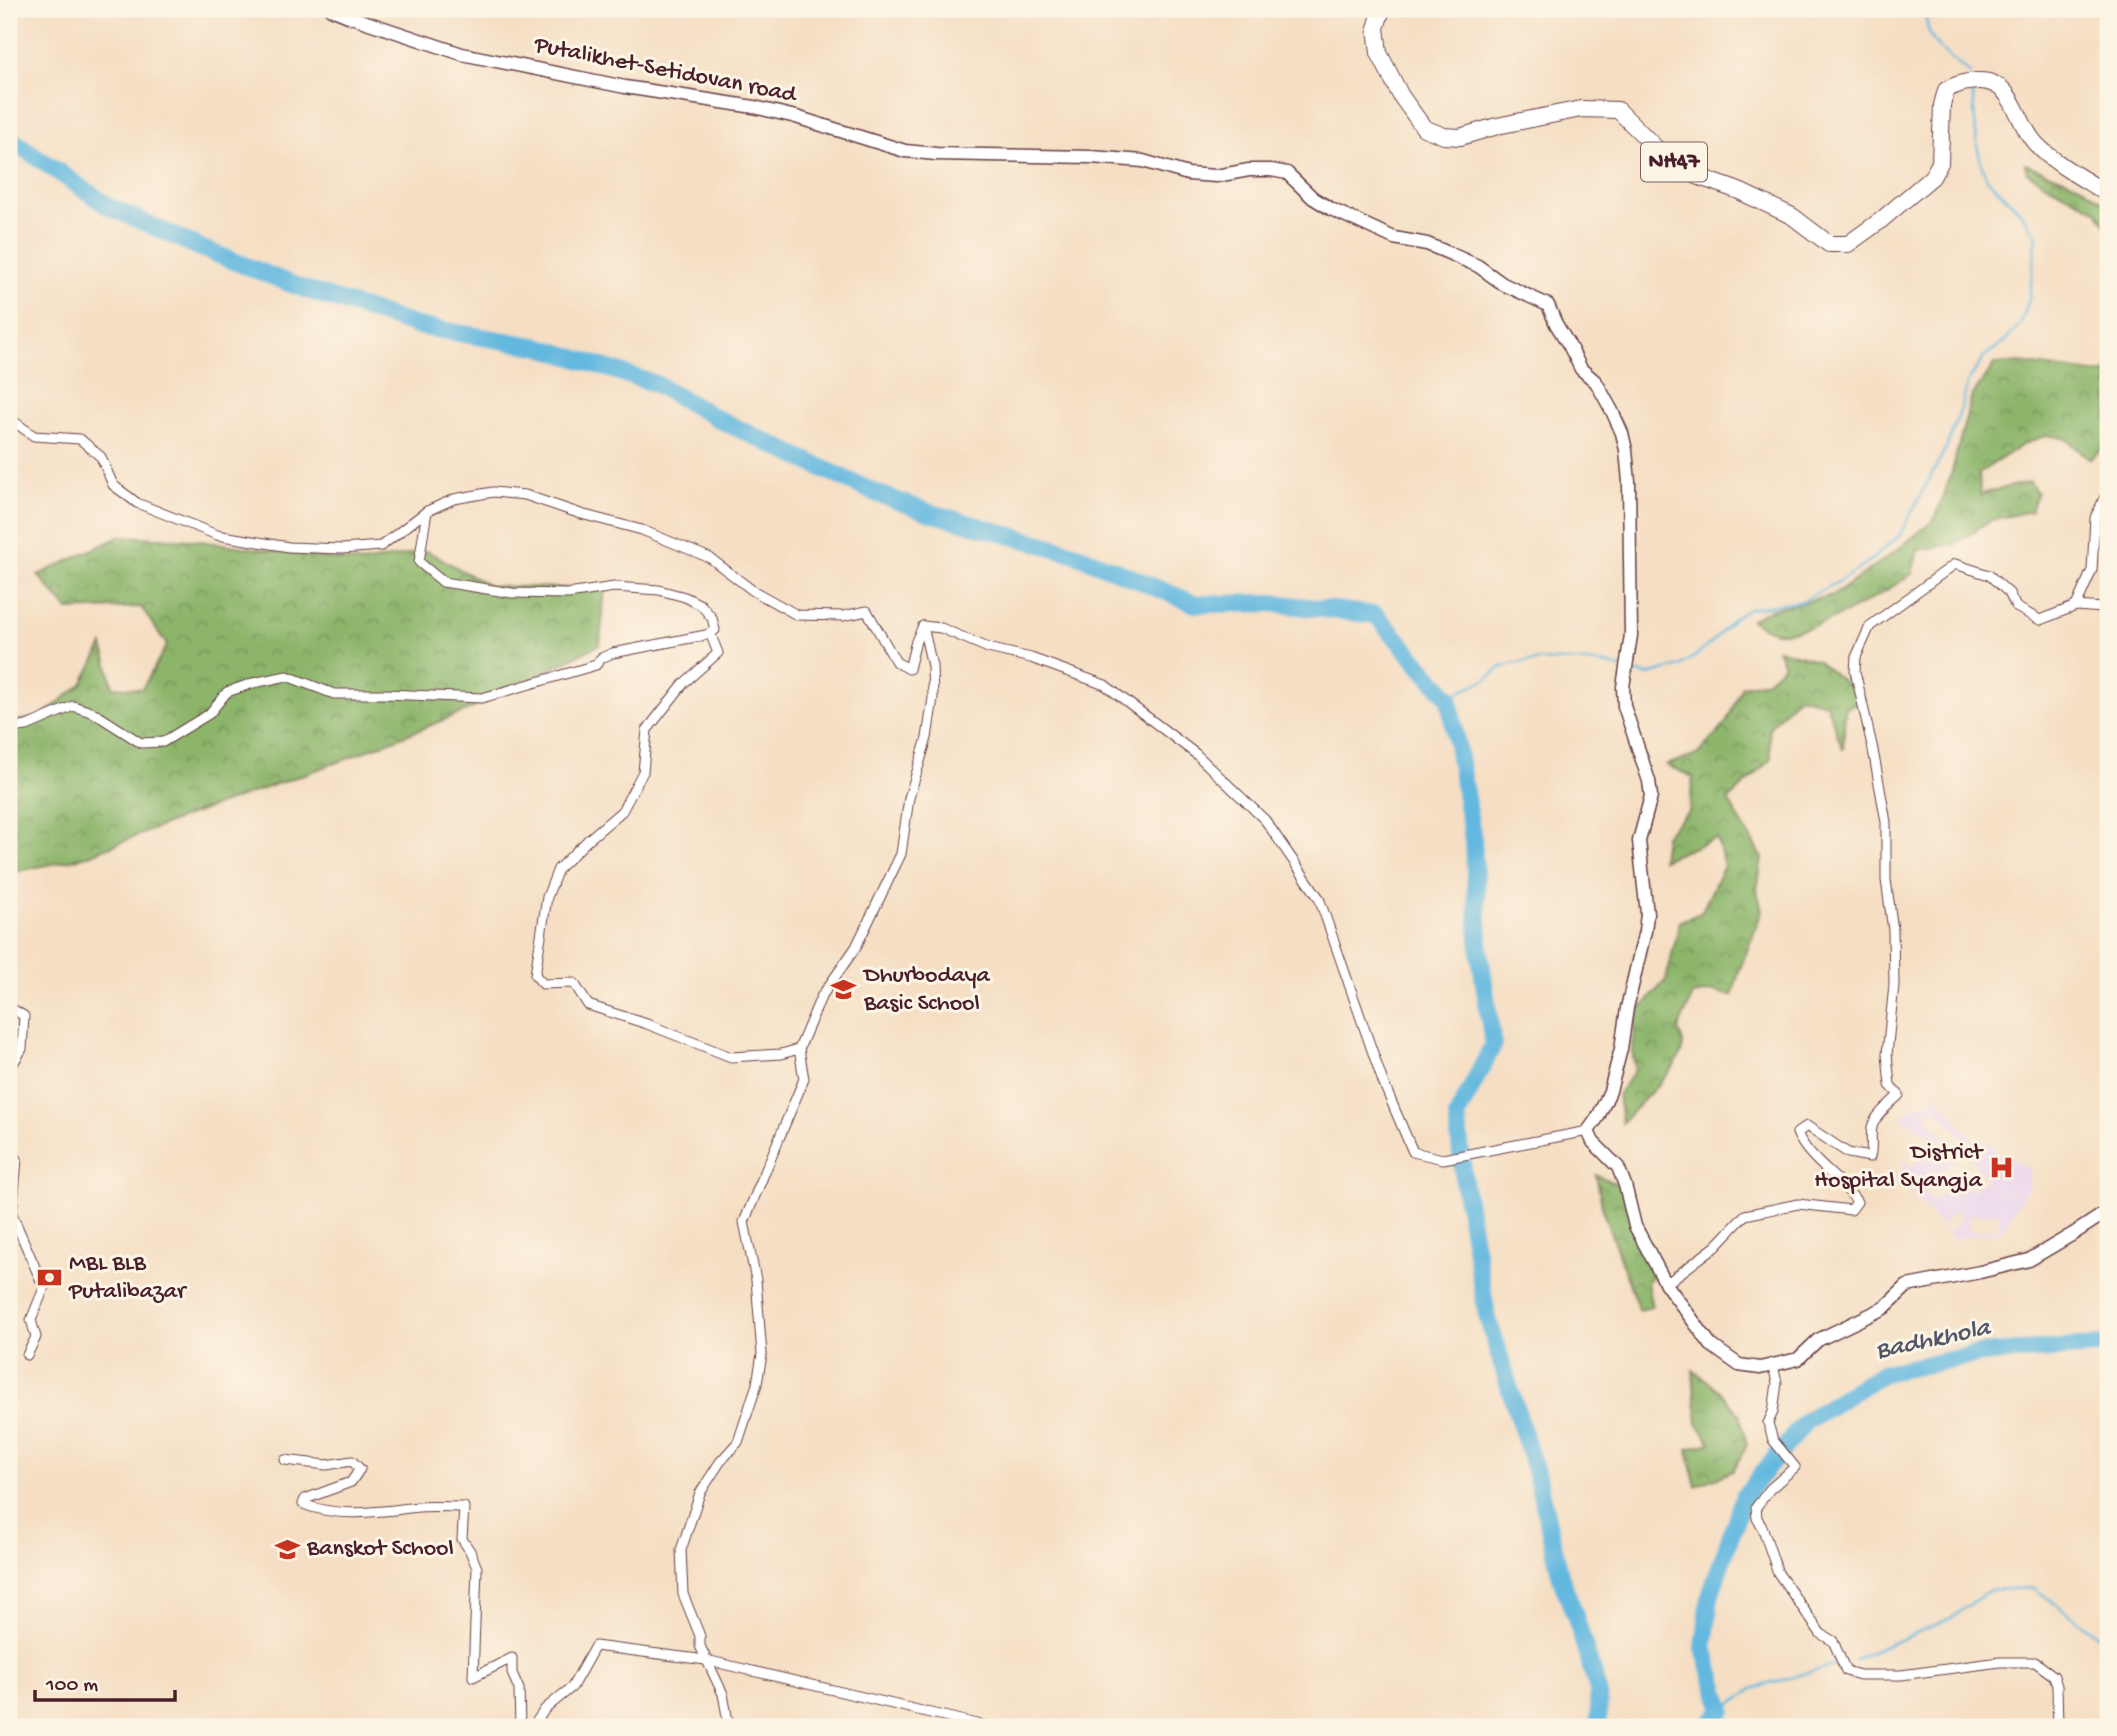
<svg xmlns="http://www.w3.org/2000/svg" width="2117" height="1736" viewBox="0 0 2117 1736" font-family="'Gochi Hand',sans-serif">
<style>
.built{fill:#e8d2ee;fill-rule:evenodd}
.forest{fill:url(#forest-crowns);stroke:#6b6a4b;stroke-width:2}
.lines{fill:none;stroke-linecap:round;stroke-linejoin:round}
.stream{stroke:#63b8df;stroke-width:2.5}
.river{stroke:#63b8df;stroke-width:18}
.street-casing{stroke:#643c42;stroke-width:11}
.secondary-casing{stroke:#643c42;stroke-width:15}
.highway-casing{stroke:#643c42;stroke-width:18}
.street{stroke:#fff;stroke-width:9}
.secondary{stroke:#fff;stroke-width:12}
.highway{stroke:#fff;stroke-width:16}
.labels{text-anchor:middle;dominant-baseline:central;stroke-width:6;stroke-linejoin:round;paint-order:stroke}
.shield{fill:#fcf5e5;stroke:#7f5f63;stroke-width:2}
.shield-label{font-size:23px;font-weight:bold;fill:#4a1f2b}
.street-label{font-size:24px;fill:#4a1f2b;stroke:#fcf5e5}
.poi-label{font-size:24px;fill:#4a1f2b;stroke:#fcf5e5;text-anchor:start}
.water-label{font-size:26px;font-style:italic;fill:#53556a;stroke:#fcf5e5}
</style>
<defs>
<pattern id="forest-crowns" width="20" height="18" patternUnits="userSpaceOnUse" patternTransform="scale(1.75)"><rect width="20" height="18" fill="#8cb56b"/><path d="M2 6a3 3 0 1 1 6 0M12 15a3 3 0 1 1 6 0" fill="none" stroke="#749358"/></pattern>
</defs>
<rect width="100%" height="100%" fill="#fcf5e5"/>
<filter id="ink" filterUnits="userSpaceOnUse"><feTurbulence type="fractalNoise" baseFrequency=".0143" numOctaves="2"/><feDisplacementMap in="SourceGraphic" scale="14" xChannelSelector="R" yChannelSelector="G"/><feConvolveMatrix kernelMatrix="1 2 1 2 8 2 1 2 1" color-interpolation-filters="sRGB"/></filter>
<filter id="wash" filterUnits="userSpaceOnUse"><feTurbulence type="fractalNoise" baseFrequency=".00686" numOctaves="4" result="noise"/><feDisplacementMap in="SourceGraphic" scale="28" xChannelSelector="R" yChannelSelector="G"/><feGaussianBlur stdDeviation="1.57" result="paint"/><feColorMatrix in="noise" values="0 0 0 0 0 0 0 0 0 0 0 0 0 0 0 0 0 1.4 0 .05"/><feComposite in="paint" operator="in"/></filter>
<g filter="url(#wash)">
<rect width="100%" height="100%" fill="#f5dec3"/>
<path class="built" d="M1938,1096L1975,1143L1988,1141L1994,1150L2029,1169L2028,1188L2000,1232L1953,1239L1915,1197L1901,1167L1904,1161L1911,1167L1925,1151L1930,1135L1901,1119L1907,1112ZM1936,1108L1965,1140L1955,1149L1926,1117ZM1965,1151L1987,1178L1973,1191L1960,1177L1933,1201L1922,1189L1925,1185L1923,1181L1935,1171L1938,1174ZM1956,1211L1963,1219L1949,1232L1942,1224ZM1998,1213L2000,1229L1969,1232L1968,1216Z"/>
<g class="forest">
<polygon points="2025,164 2080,185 2108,205 2108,228 2096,210 2044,183 2027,172"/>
<path d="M2019,363L2100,374L2108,372V428L2104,447L2090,459L2066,439L2047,435L2024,444L1979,473L1980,494L2030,482L2037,493L2031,511L1991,520L1955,544L1918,550L1912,574C1879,596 1816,635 1776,632C1768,631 1758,624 1751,620L1769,610L1834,595L1896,551L1935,519L1951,475L1971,398L1995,364Z"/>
<polygon points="121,536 193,540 362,563 427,551 490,586 605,589 600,644 471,709 338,762 179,819 81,858 9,873 9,722 39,718 82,684 103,645 113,687 142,689 167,645 141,607 68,610 38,575"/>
<path d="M1777,649L1817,660L1865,699L1845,708L1843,750L1826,703L1799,696L1769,728L1771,760L1728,800L1762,858L1757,890L1762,911L1739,972L1732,996L1713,991L1693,995L1678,1029C1679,1033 1683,1040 1683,1045C1681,1069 1638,1103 1622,1123L1618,1094L1635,1070L1632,1048L1637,1013L1666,980L1680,921L1701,913L1724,866L1717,838L1662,860L1665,835L1689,811L1693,777L1666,765L1697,755L1726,723L1742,686L1766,681L1784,665Z"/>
<polygon points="1596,1175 1629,1189 1641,1236 1657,1270 1647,1283 1652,1307 1639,1310 1604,1215"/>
<polygon points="1693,1370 1720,1391 1740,1416 1747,1445 1733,1471 1696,1486 1688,1449 1711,1443 1697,1423"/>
</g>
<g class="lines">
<g class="stream">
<path d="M1926,9C1924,46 1948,53 1970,74"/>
<polyline points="1631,672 1648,675 1680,666 1694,657 1710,644 1734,618 1748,609 1802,601 1834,584 1864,566 1899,536 1947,446 1962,406 1968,381 1985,356 2006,340 2021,323 2029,299 2037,236 2018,209 1987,179 1981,163 1977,145 1972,88"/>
<path d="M1449,698C1463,688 1474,686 1488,678C1493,675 1496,670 1501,668C1521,657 1601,659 1621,669"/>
<polyline points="1855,1659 1951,1618 1990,1590 2034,1588 2108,1643"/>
<polyline points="1723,1710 1752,1689 1840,1663"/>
</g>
<g class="river">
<polyline points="9,138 108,206 203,249 304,289 417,326 541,347 656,384 718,419 873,492 928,512 1073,553 1195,604 1272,603 1376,615 1449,698 1473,840 1480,955 1493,1045 1457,1116 1465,1190 1487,1316 1536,1473 1561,1578 1575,1615 1598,1691 1599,1727"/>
<polyline points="1707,1727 1723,1710 1704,1648 1710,1596 1744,1496 1806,1421 1883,1373 1980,1354 2108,1345"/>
</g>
</g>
</g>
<g filter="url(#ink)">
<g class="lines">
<defs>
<g id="street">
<polyline points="2108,87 2107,89 2108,116"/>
<polyline points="9,418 34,436 80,439 101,457 113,485 137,503 217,535 289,547 342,549 381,546 427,511 454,499 493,492 525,495 581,514 642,530 710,558 752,590 797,615 843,616 867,611 896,662 909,669 916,641 923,626 941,628 988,648 1031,658 1105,685 1196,754 1265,820 1319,898 1383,1082 1413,1152 1443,1159 1588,1131"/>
<polyline points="2076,606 2103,608 2108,618"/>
<polyline points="710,633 718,653 684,683 647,730 643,772 622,811 589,839 558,869 547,897 535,975 543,984 574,983 588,1005 647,1024 731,1057 781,1054 799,1049"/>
<polyline points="9,728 27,726 73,706 94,713 141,743 163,742 209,714 227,692 253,683 287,676 334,694 385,694 482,698 596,665 601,658 613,653 706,635 715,630 712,618 701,605 685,597 659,590 614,587 568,594 512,593 443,582 419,562 427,511"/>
<polyline points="9,1007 24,1016 22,1049 9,1070"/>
<polyline points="9,1149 17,1159 12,1214 44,1288 31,1320 36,1337 27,1355"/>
<path d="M1666,1284L1716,1246L1745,1215L1798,1204L1851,1210L1857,1202C1840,1177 1809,1161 1797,1133L1807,1126L1848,1153L1870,1157C1873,1147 1870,1137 1872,1127C1875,1115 1891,1103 1899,1095L1890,1085L1887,1054L1894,985L1893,930L1886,880V822L1873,750L1855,671L1856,657L1870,626L1955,564L1989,575L2009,593L2016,607L2040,620L2076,606L2092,570L2095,518L2108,490"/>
<polyline points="1773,1365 1777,1383 1773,1412 1768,1423 1773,1440 1795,1467 1770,1489 1760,1502 1756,1507 1757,1518 1763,1529 1778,1573 1821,1634 1833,1641 1846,1671 1860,1675 1901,1675 2000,1662 2035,1662 2054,1676 2057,1686 2058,1727"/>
<path d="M285,1460L326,1465L352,1461L360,1469L351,1482L305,1499L303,1504C341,1519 380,1511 419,1507C434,1506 449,1507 464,1507L462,1539L470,1551L477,1568L473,1677L512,1658V1673L519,1689L520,1727L534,1725L545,1709L572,1687L595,1646L706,1660L990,1727"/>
<polyline points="729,1727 723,1694 700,1646 700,1636 683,1594 681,1550 700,1493 720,1462 738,1442 757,1384 762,1354 756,1280 744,1222 804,1079 799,1049 821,997 856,947 901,854 909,798 927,738 933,698 932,666 923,626"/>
</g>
<polyline id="secondary" points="331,9 351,17 462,54 625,87 754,107 796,117 905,151 936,154 1091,157 1143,161 1188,174 1216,176 1249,170 1271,170 1287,173 1313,198 1331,209 1394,238 1427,244 1451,254 1478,266 1503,284 1548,305 1556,324 1569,345 1581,369 1596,382 1612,411 1622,433 1626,450 1629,482 1631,635 1623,687 1624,706 1649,781 1651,796 1639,841 1647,914 1645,931 1627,1008 1621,1049 1610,1091 1598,1117 1588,1131 1593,1142 1618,1167 1625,1185 1635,1226 1666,1284 1711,1345 1739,1365 1760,1368 1798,1359 1818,1340 1884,1308 1907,1286 1980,1272 2029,1260 2073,1234 2108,1211"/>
<path id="highway" d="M1382,9L1376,28L1379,53L1401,96L1424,128L1444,136L1460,137L1497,126L1581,109L1618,110L1662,154L1697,176L1739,191L1792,216L1829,244H1848L1880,221L1932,177L1940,163L1942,105L1946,90C1957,84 1964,82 1977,81C2015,79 2015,122 2036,144C2056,165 2084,179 2108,194"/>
</defs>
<use href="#street" class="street-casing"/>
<use href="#secondary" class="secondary-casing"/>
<use href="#highway" class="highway-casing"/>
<use href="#street" class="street"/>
<use href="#secondary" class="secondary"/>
<use href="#highway" class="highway"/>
</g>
</g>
<defs>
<symbol id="school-bare" viewBox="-9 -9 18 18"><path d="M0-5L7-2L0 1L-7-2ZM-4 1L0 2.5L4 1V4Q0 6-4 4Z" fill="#c8321e" stroke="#fcf5e5" stroke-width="2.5" paint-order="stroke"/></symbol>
<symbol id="hospital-bare" viewBox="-9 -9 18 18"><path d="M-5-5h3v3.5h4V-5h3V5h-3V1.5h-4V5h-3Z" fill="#c8321e" stroke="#fcf5e5" stroke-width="2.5" paint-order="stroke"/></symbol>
<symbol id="bank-bare" viewBox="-9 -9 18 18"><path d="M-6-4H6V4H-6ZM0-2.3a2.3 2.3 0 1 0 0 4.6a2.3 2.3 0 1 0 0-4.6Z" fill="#c8321e" stroke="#fcf5e5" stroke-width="2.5" paint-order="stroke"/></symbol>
</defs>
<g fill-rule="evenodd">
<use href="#school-bare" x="826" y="972" width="35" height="35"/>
<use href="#hospital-bare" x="1984" y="1150" width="35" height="35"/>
<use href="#bank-bare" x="32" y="1260" width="35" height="35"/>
<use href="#school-bare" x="270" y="1532" width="35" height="35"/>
</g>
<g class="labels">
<rect class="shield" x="1641" y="142.5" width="66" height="39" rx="5"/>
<g class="shield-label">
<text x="1674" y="162">NH47</text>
</g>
<g class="street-label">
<text transform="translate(665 71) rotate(11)">Putalikhet-Setidovan road</text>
</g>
<g class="poi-label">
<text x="864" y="976">Dhurbodaya<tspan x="864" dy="28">Basic School</tspan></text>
<text x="1982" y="1153" text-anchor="end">District<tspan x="1982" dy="28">Hospital Syangja</tspan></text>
<text x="69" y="1264">MBL BLB<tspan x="69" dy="28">Putalibazar</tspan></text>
<text x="307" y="1549">Banskot School</text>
</g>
<g class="water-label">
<text transform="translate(1933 1341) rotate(-12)">Badhkhola</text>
</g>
</g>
<rect width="2117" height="1736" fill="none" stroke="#fcf5e5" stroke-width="35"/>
<path d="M35 1690v10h140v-10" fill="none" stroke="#4a1f2b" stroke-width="3.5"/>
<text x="46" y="1690" font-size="21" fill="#4a1f2b" stroke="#fcf5e5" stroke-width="5" paint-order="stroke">100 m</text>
</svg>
